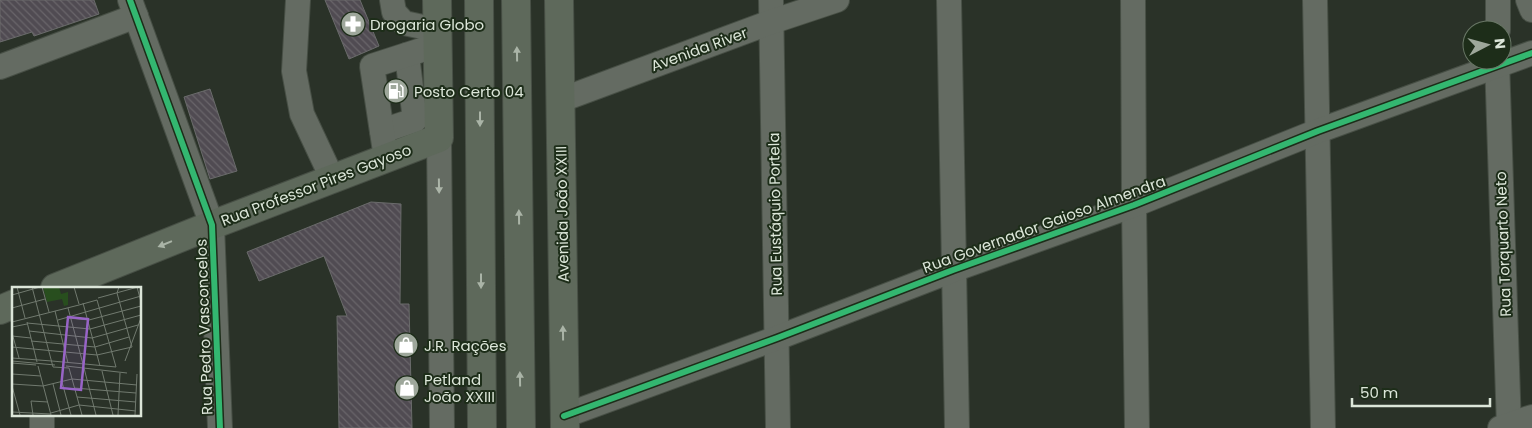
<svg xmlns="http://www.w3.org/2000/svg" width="1532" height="428" viewBox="0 0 1532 428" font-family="Poppins,sans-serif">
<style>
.building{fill:url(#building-back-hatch);stroke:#6a6b6b}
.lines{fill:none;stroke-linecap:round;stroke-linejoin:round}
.minor-casing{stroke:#474f45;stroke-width:26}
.major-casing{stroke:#474f45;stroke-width:30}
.minor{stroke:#646b62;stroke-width:24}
.major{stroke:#5e695b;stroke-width:28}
.cycleway-casing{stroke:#1d2d19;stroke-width:9}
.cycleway{stroke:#33b770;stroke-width:6}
.oneway{fill:#aab4a7}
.oneway2{fill:#acb5a9}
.labels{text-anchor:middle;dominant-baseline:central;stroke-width:4;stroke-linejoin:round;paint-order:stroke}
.poi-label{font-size:15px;fill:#dce6d9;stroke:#1d2d19;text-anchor:start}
.street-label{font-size:15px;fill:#dce6d9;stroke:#1d2d19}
.inset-road{fill:none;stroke:#717a6f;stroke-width:1}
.view{fill:#9864c7;fill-opacity:0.15;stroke:#9864c7;stroke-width:2.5}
.inset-edge{fill:none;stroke:#dce6d9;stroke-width:2.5}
</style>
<defs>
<pattern id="building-back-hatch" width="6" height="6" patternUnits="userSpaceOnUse" patternTransform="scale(1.25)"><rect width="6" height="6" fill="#504b52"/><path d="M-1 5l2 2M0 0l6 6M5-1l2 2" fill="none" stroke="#69656a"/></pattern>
</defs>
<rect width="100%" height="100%" fill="#2a3228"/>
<g class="building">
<polygon points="0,0 94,0 99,14 34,36 32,32 0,42"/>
<polygon points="325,0 360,0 379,46 349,59"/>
<polygon points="210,89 237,171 210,179 184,97"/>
<polygon points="371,202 401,204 400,304 409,304 412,428 339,428 337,316 347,316 324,256 259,281 247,252"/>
</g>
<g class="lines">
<defs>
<g id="minor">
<polyline points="130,0 212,225 220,428"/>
<polyline points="298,0 294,71 302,114 332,178"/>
<polyline points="392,0 394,12 404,23 437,30"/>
<polyline points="771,0 778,428"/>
<polyline points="949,0 957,428"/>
<polyline points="1133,0 1134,205 1137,428"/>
<polyline points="1315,0 1323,428"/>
<polyline points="1528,0 1532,10"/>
<polyline points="1498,30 1498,0"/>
<polyline points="1497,60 1509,428"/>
<polyline points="0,67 136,16"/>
<polyline points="561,100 771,22 837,0"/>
<polyline points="382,131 415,120 407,55"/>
<polyline points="439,138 442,428"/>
<polyline points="386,158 372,66 437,45"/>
<polyline points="42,414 42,428"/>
<polyline points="564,416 777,338 953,270 1134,205 1318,131 1532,53"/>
<polyline points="1500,428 1532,417"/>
</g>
<g id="major">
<polyline points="479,0 482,428"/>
<polyline points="516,0 521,428"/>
<polyline points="559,0 565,428"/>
<polyline points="55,288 212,225 439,138 437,0"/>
<polyline points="0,310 14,304"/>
</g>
</defs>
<use href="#minor" class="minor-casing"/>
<use href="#major" class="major-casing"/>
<use href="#minor" class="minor"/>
<use href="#major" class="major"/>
<defs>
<g id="cycleway">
<polyline points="130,0 212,225 220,428"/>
<polyline points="564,416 777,338 953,270 1134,205 1318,131 1532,53"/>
</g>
</defs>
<use href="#cycleway" class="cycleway-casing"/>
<use href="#cycleway" class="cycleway"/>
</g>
<defs><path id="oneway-solid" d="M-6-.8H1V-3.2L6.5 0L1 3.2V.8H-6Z" transform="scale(1.25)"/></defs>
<g class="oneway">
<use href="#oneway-solid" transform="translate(517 54) rotate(-91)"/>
<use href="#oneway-solid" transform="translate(480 119) rotate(90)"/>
<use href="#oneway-solid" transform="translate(519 217) rotate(-91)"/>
<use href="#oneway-solid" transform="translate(165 244) rotate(158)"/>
<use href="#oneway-solid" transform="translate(481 281) rotate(90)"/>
<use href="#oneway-solid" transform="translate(563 333) rotate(-91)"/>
<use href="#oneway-solid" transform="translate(520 379) rotate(-91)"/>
</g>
<use class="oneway2" href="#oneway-solid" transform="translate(439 186) rotate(89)"/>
<defs>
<symbol id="pharmacy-disc" viewBox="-11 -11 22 22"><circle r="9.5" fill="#9ea79b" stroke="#1d2d19"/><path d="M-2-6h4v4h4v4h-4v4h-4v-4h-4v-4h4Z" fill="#fff"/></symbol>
<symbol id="fuel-disc" viewBox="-11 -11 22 22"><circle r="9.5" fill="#9ea79b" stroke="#1d2d19"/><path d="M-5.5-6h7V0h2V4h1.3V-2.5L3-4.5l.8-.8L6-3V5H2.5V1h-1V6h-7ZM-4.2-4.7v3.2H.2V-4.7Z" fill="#fff"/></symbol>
<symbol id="shop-disc" viewBox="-11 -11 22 22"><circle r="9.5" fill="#9ea79b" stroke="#1d2d19"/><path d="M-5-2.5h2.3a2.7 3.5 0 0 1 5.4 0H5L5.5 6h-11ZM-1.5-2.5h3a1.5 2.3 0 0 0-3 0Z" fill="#fff"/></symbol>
</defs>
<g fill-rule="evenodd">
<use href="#pharmacy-disc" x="339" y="10" width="28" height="28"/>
<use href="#fuel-disc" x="382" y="77" width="28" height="28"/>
<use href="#shop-disc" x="392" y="331" width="28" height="28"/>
<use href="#shop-disc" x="393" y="374" width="28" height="28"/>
</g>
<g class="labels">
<g class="poi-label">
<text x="370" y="24">Drogaria Globo</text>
<text x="414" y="91">Posto Certo 04</text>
<text x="424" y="345">J.R. Rações</text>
<text x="424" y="379">Petland<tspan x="424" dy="17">João XXIII</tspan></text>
</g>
<g class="street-label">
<text transform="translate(699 49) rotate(-20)">Avenida River</text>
<text transform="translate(316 185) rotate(-21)">Rua Professor Pires Gayoso</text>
<text transform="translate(562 214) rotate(-91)">Avenida João XXIII</text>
<text transform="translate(775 214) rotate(-91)">Rua Eustáquio Portela</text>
<text transform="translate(1044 224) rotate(-20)">Rua Governador Gaioso Almendra</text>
<text transform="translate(1503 244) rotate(-92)">Rua Torquarto Neto</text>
<text transform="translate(204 327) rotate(-92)">Rua Pedro Vasconcelos</text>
</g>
</g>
<g transform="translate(12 287)">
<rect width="129" height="129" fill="#2a3228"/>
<path d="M31,0H47L49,7L56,5V18L52,19L50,12L35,15Z" fill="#284e1e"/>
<path class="inset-road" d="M5,0L13,31M20,0L41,80L57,81L70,128M30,0L37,25M62,0L67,17M125,0L129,15M0,8L28,0M86,11L126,0M71,16L88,79M67,18L85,13L104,80M0,21L33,12M56,21L71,77M43,24L56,76M56,31L77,33L129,19M46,33L129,9M0,35L67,18M15,35L25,75M15,36L78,42L129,28M0,40L15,37M17,44L80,51L126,38M0,46L7,71M0,49L19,51M19,54L83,60L117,50M0,60L85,68L120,60L105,6L107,0M0,71L40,74M0,74L43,78M40,74L73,77M113,74L129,31M0,76L24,78M71,77L84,128M73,77L104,80M26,79L39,128M54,79L115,86M90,84L101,128M0,87L29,89M50,95L59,128M0,97L31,99L60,92L125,98M41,97L49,128M0,99L8,128M62,101L124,106M65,110L124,115M0,125L39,127M39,126L67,118L124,124M21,128L19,114L36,115M106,128L108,86M123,128L125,87"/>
<path class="view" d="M56,30L76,32L69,103L49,101Z"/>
<rect width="129" height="129" class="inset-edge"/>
</g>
<g transform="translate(1487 45) rotate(84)"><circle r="24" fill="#1d2d19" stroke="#697766"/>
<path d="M0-4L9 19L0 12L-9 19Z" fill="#9ea79b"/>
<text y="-8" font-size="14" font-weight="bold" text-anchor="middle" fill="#dce6d9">N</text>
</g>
<path d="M1352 398v8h138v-8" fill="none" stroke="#dce6d9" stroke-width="2.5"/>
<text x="1360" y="398" font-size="15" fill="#dce6d9" stroke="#1d2d19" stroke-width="4" paint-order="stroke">50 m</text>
</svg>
